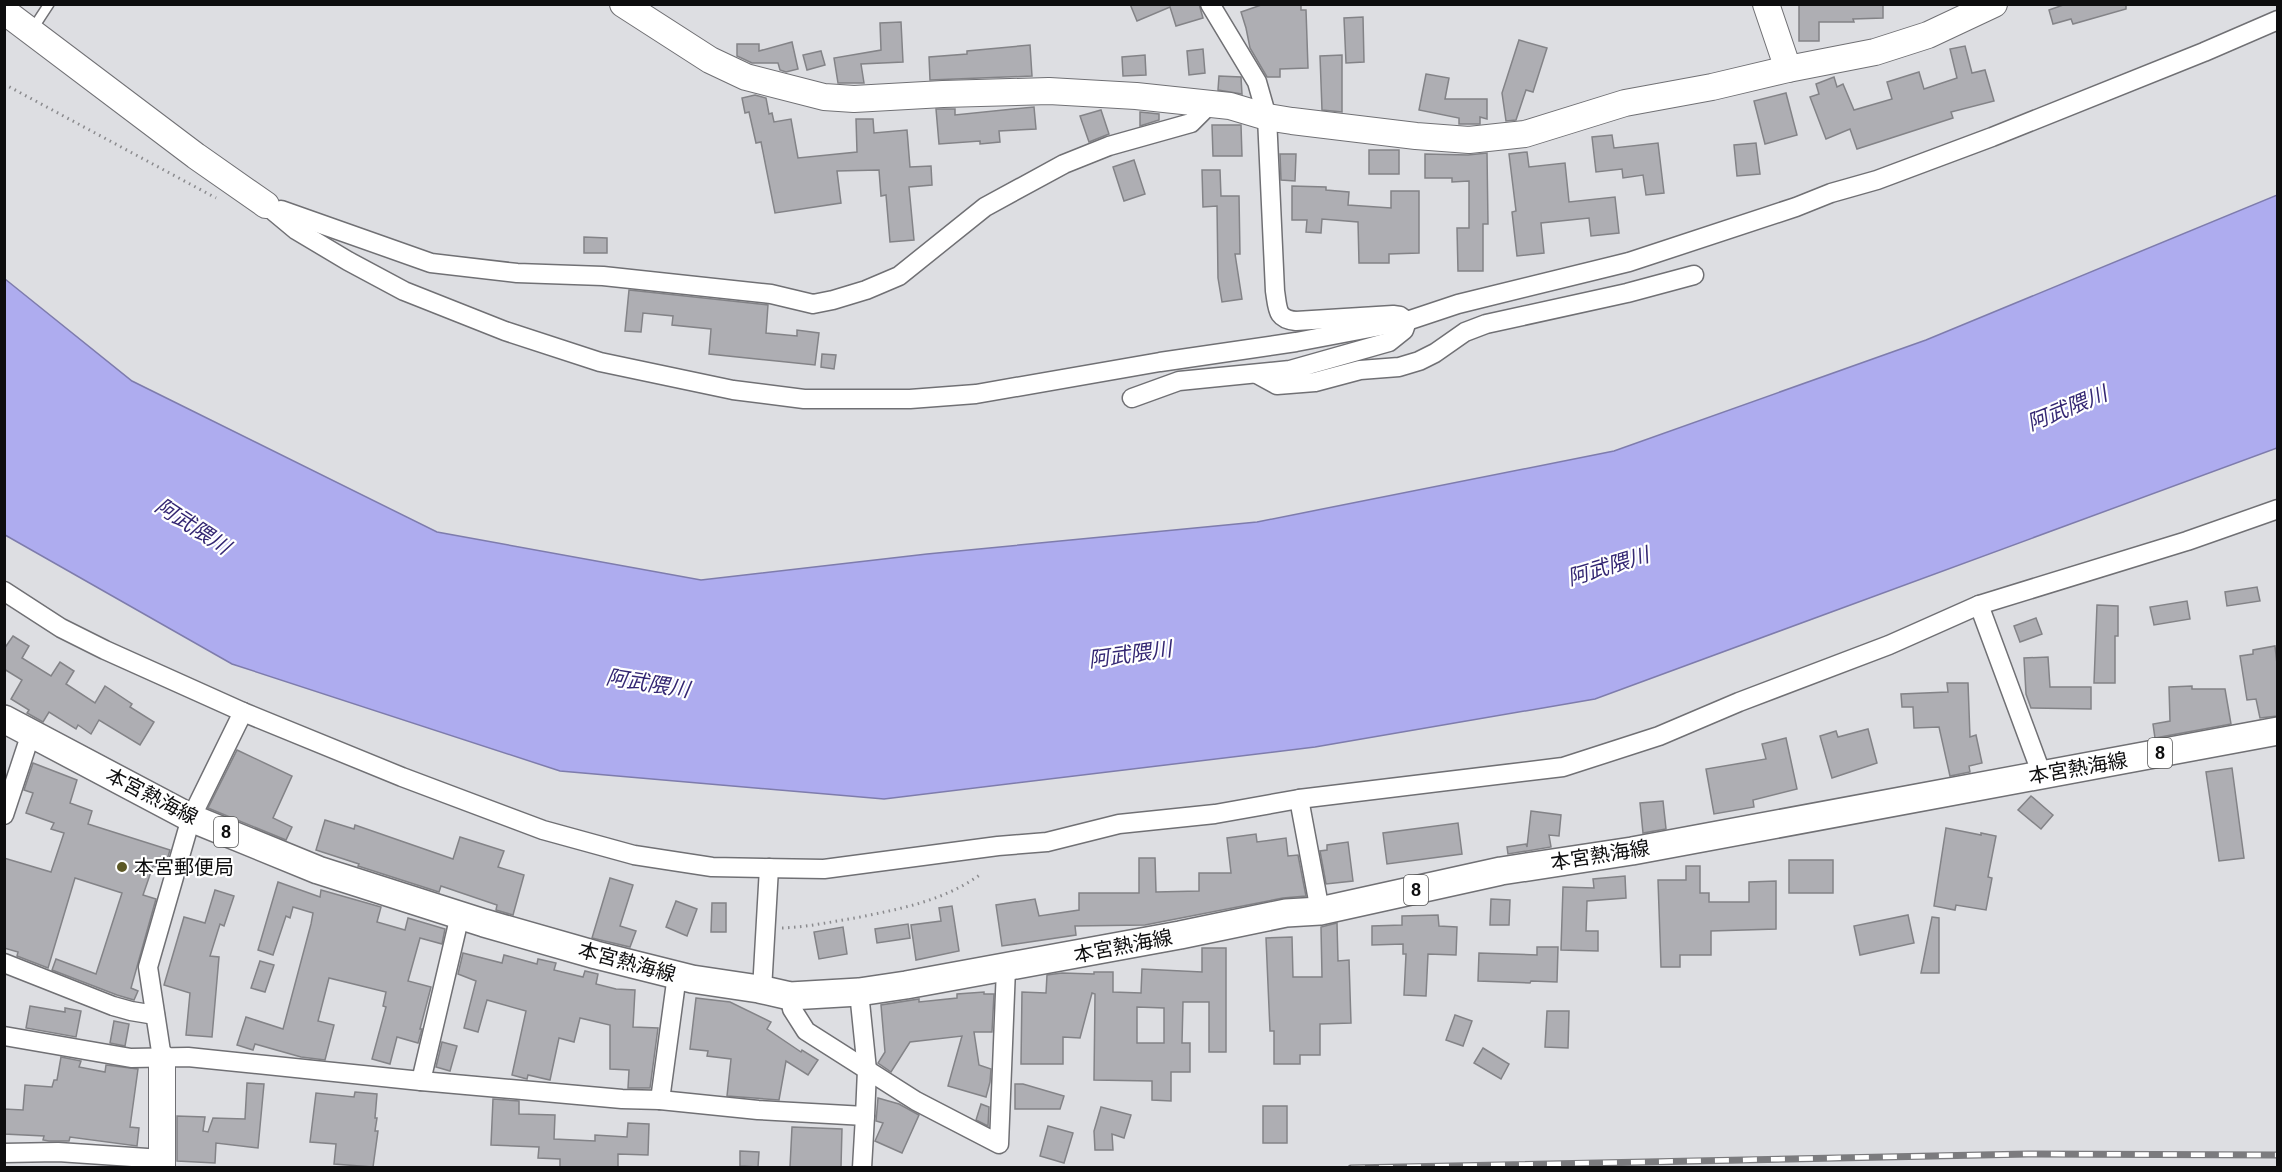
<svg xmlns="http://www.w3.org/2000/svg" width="2282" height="1172" viewBox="0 0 2282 1172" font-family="Helvetica,'Noto Sans JP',sans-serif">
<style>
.water{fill:#aeacef;stroke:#7e7cac;stroke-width:1.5}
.building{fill:#aeaeb3;stroke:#838387;stroke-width:1.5;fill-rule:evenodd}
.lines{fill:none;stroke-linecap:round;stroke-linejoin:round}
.lane-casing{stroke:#707074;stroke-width:12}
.street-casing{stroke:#707074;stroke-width:21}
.secondary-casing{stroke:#707074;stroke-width:28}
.primary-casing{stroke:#707074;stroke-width:30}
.path{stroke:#8b8b8e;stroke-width:3;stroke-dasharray:1.5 4.5;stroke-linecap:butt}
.lane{stroke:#fff;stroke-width:9}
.street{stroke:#fff;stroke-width:18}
.secondary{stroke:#fff;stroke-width:26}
.primary{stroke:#fff;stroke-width:27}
.rail-casing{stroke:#7b7b7e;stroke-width:7}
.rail{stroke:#fff;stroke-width:4.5;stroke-dasharray:14;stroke-linecap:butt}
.poi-dot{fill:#5c5825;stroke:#fff;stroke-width:2}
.labels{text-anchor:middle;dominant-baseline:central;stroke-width:4.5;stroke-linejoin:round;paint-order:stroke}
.shield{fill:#fff;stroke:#565656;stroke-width:1.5}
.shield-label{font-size:18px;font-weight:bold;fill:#0d0d0e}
.street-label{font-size:20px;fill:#0d0d0e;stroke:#fff}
.poi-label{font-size:20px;fill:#0d0d0e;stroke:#fff;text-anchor:start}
.water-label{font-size:21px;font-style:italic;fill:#342773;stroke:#fff}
</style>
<rect width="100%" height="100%" fill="#dddee2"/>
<polygon class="water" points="2277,195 2277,448 1595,699 1315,747 884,799 560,771 232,664 5,535 5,279 132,381 437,532 701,580 927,554 1257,522 1614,451 1926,340"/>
<g class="building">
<polygon points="1130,4 1199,4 1203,18 1176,26 1170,7 1137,21"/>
<polygon points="1264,4 1301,4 1301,10 1306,10 1308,68 1280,69 1280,77 1267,77 1250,48 1246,28 1241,12"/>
<polygon points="1799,4 1883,4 1883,18 1853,19 1854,22 1819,22 1819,41 1799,41"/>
<polygon points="2066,4 2126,4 2126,9 2073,24 2071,19 2053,24 2049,10"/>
<polygon points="1363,17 1364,62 1346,63 1344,18"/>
<polygon points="901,22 903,62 861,64 864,83 838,83 834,58 881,50 880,23"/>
<polygon points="1519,40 1547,48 1533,92 1526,90 1516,120 1506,121 1502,93"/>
<polygon points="792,42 798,69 786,72 780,70 778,63 752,63 737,56 737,44 759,44 759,51"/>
<polygon points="1030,45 1032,76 930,80 929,57 967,54 967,51"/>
<polygon points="1965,46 1972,73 1985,70 1994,101 1951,112 1953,118 1857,149 1850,129 1826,139 1810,97 1819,94 1816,84 1834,77 1837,87 1843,84 1854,110 1892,99 1887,82 1919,72 1924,89 1957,78 1950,49"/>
<polygon points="1203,49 1205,73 1189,75 1187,51"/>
<polygon points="821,51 825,65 807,70 803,55"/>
<polygon points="1145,55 1146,75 1123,76 1122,57"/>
<polygon points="1342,55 1342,112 1322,110 1320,56"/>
<polygon points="1426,74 1449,78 1445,99 1487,99 1487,119 1480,117 1480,124 1459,124 1459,118 1419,110"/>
<polygon points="1219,76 1241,77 1242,94 1218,90"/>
<polygon points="1786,93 1797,135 1765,144 1754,101"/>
<polygon points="755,95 766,98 769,114 772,113 774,122 791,119 798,158 857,152 856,119 873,119 874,133 907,130 910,167 931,166 932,185 909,187 914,240 890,242 886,195 881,196 879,170 837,171 841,203 775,213 761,142 756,143 749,112 745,113 742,98"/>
<polygon points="1034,107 1036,129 999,131 1000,142 980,144 980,141 939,144 936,109 955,109 955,115"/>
<polygon points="1101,110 1109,134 1089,142 1080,116"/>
<polygon points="1140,112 1159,114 1159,120 1140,126"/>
<polygon points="1212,125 1241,125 1242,156 1213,156"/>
<polygon points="1612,135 1614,148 1658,143 1664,193 1646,195 1643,175 1623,178 1622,169 1596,172 1592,137"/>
<polygon points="1756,143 1760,174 1737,176 1734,145"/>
<rect x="1369" y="150" width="30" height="24"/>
<polygon points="1527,152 1529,167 1565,163 1569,202 1615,197 1619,233 1591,236 1589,218 1541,223 1544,253 1517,256 1512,212 1516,211 1509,154"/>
<polygon points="1487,153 1488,224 1483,224 1483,271 1458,271 1457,228 1469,228 1469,181 1452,182 1452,178 1425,178 1425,154 1468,155"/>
<polygon points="1280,154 1296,154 1295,181 1281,180"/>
<polygon points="1134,160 1145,194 1124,201 1113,167"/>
<polygon points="1202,170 1220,170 1221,196 1239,196 1240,254 1235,254 1242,299 1222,302 1218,278 1217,206 1203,207"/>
<polygon points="1292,186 1326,187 1326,190 1349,192 1348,205 1391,208 1391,191 1419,191 1419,253 1389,254 1389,263 1359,263 1358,222 1322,219 1321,233 1306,232 1307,220 1292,220"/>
<polygon points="584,237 607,238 607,253 584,253"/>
<polygon points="629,290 768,305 766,333 797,336 797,330 819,333 815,365 709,354 711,329 672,325 673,316 643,313 641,332 625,331"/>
<polygon points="822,354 836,355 834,369 821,367"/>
<polygon points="2257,587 2260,601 2227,606 2225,592"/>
<polygon points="2187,601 2190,619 2154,625 2150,607"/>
<polygon points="2097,605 2118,606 2118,636 2115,636 2115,683 2094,683"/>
<polygon points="2036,618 2042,634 2020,642 2014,626"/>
<polygon points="13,636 29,646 22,658 51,676 60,662 74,671 66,684 95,703 105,686 132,704 130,707 154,722 140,745 99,720 91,734 78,725 76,729 49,712 43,722 27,713 29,710 11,699 22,680 4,669 4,649"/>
<polygon points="2275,646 2277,664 2277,716 2260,718 2256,699 2247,700 2240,656 2253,654 2253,650"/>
<polygon points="2048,657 2050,687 2091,687 2091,709 2031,708 2026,694 2024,658"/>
<polygon points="1947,683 1968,683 1970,737 1976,735 1982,763 1969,766 1970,772 1950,776 1939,727 1914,728 1913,707 1902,707 1901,694 1948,692"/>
<polygon points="2192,686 2192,689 2225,689 2231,724 2155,738 2153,724 2170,721 2169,687"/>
<polygon points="1868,729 1877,763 1832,778 1820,736 1836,731 1838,737"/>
<polygon points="1786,738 1797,789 1753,800 1754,807 1714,814 1706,769 1766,759 1762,744"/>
<polygon points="237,750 292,776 273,818 292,827 286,840 208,808"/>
<polygon points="33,763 77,780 70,803 92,811 88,824 170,850 164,870 153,866 143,895 156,899 131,988 138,991 134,1000 117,995 52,970 56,959 96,974 122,893 75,878 48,968 17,956 18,952 4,948 4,858 51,872 64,833 51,829 54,823 26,813 33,793 24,790"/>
<polygon points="2232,768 2244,858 2219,861 2206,772"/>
<polygon points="2031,796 2053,815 2041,829 2018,810"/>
<polygon points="1663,801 1666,829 1643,833 1640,803"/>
<polygon points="1531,811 1561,815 1559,836 1549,835 1551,847 1508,854 1507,847 1526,844 1527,847"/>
<polygon points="325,820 354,829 355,825 453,859 460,837 504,851 498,867 524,875 513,915 496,910 497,905 441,886 439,892 358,866 359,864 316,850"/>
<polygon points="1458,823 1462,854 1387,864 1383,833"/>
<polygon points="1946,828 1981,835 1981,833 1996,836 1988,877 1992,878 1986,910 1956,905 1955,910 1934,906"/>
<polygon points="1256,834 1257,842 1286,838 1288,856 1298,855 1306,896 1283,898 1145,925 1075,926 1076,935 1002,946 996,905 1035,899 1039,916 1079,910 1079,893 1139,893 1139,858 1155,858 1156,892 1199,891 1199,873 1231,873 1227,838"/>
<polygon points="1348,842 1353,881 1326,884 1320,851 1327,850 1327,845"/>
<rect x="1789" y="860" width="44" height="33"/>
<polygon points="1686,866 1700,866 1700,893 1709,893 1709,902 1749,902 1749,882 1776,881 1776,929 1711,931 1711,955 1680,955 1680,967 1661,967 1658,880 1686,880"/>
<polygon points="1625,876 1626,898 1587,901 1586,931 1598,931 1598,951 1561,950 1563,887 1594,888 1593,879"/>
<polygon points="610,878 633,885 620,926 636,931 630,947 592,938"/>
<polygon points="278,882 320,897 321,890 381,907 377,922 405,930 408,918 445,929 442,944 420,938 408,981 431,987 420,1029 422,1029 418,1043 397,1037 390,1064 372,1059 386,1007 383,1006 386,992 329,978 318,1021 334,1025 325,1060 301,1057 255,1044 253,1050 237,1045 246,1017 283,1029 311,924 313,913 293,907 290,918 286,916 273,955 258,950"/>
<polygon points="215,890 234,896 224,926 220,924 210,956 219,957 212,1037 186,1035 190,993 164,985 184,917 205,923"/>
<polygon points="1491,899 1510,900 1509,925 1490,925"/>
<polygon points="676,901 697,909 687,936 666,927"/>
<polygon points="712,903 726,903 726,932 711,932"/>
<polygon points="952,906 959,951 916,960 911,925 941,921 939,908"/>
<polygon points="1438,915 1439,926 1457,927 1456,955 1428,954 1426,996 1404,995 1406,954 1403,954 1403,944 1372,945 1372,926 1402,925 1402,916"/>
<polygon points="1908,915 1914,943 1860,955 1854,926"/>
<polygon points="1932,917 1939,918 1939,973 1921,973"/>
<polygon points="1337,923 1338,961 1349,960 1351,1023 1320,1024 1320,1055 1300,1055 1300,1064 1274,1064 1274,1031 1270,1031 1266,938 1292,937 1293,977 1322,977 1321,927"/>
<polygon points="908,924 910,938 877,943 875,929"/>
<polygon points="843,927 847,954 819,959 814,932"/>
<polygon points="1537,947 1558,947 1557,982 1531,981 1530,983 1478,981 1479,953 1537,955"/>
<path d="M1202,948H1226V1052H1209V1002H1183L1182,1043H1190V1072H1171V1101L1152,1100V1081L1094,1080L1095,994L1092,993L1080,1038L1063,1037V1064H1021L1022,992L1046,993L1047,975L1062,973L1094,974V972H1113V992L1141,993L1142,969L1202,972ZM1137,1007L1164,1008V1043H1137Z"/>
<polygon points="463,953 502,963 504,955 537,964 538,959 556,963 554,970 583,977 585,971 598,974 596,984 616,989 635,990 633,1027 658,1028 650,1088 628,1088 629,1070 610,1069 610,1025 580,1018 574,1042 559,1038 550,1080 528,1075 527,1079 512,1075 526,1011 487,1000 478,1032 464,1028 476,981 458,974"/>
<polygon points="260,961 274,965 265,992 251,988"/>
<polygon points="984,992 984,994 994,994 992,1032 974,1032 979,1065 991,1069 990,1082 986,1097 948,1086 962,1036 910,1042 891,1072 878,1063 885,1052 881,1005 919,999 919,1002 957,998 957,994"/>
<polygon points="696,998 730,1002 771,1022 767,1029 801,1052 802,1050 818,1060 808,1075 786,1061 779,1100 727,1096 731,1059 707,1056 708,1051 690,1049"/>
<polygon points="30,1006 65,1012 65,1008 81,1011 76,1037 26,1028"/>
<polygon points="1547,1011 1569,1011 1568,1048 1545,1047"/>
<polygon points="1455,1015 1472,1021 1463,1046 1446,1040"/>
<polygon points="114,1021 129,1024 125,1046 110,1043"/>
<polygon points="442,1042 457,1046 450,1071 436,1067"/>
<polygon points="1483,1048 1509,1064 1501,1079 1474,1063"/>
<polygon points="61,1057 81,1061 79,1067 105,1072 106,1065 138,1069 130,1127 139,1128 137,1146 70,1137 69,1141 49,1141 43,1140 44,1136 4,1134 4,1109 23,1110 25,1085 52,1087 54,1080 57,1080"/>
<polygon points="247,1083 264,1084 258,1148 216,1143 215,1163 177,1161 177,1116 205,1117 203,1131 208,1132 213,1118 245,1119"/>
<polygon points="1015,1084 1023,1084 1064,1096 1060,1109 1015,1109"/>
<polygon points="355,1092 377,1094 375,1118 377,1118 375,1131 378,1131 373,1167 334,1164 336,1144 310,1142 316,1093 354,1097"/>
<polygon points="878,1098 899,1104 919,1115 902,1153 875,1141 883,1123 876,1121"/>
<polygon points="493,1099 519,1101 519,1114 555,1115 554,1139 595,1141 595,1135 627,1137 628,1123 649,1124 648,1155 618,1154 618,1167 560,1167 560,1159 538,1158 539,1147 491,1145"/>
<polygon points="981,1104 989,1107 988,1126 976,1120"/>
<rect x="1263" y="1106" width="24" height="37"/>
<polygon points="1101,1107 1131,1115 1124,1138 1112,1134 1113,1150 1095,1150 1094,1131"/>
<polygon points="1048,1126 1073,1133 1064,1163 1040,1156"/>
<polygon points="792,1127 842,1129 841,1167 790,1167"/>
<polygon points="740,1151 759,1152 758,1167 740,1166"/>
</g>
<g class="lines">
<defs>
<polyline id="lane" points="32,30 49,4"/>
<g id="street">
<polyline points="266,205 296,230 348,261 404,291 505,331 600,362 733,390 804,399 910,399 976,394 1160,362 1296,342 1407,321 1458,304 1629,262 1796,207 1831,193 1877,180 1992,137 2204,52 2278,20"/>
<polyline points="281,210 431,263 517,273 603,276 771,294 813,304 833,300 866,290 899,276 985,207 1064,164 1109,146 1191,123 1204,110 1203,103"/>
<polyline points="1257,374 1277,385 1315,382 1360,370 1399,367 1419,361 1435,353 1465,332 1486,324 1627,293 1694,275"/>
<path d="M1132,398L1179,381L1290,370L1389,342L1404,330L1407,321L1400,316L1393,315L1296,321C1276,319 1278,309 1275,291L1267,117L1257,82L1210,4"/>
<polyline points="4,591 61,628 105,650 243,712 402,777 543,830 634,855 712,867 824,869 998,846 1047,842 1119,824 1215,814 1299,799 1563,767 1659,736 1739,702 1889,645 1979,605 2187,541 2278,509"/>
<polyline points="1979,605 2042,775"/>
<polyline points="1299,799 1320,911"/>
<polyline points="4,815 31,733"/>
<polyline points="4,963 113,1006 131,1011 155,1015"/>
<polyline points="762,990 769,868"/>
<polyline points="859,992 867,1070 865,1116"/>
<polyline points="790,996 792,1009 806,1031 916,1101 999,1144 1006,968"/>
<polyline points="4,1036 131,1058 188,1057 421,1081 622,1099 660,1100 758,1110 865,1116 862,1168"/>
<polyline points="162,1058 148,967 191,818 243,712"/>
<polyline points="421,1081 460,915"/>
<polyline points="660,1100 677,975"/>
<polyline points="4,1153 58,1152 162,1159"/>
</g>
<g id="secondary">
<polyline points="623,4 710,60 746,77 824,97 854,99 943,94 1049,91 1136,96 1230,106 1267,117 1292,121 1416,136 1469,140 1525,134 1625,103 1712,87 1788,69 1875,52 1928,35 1994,4"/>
<polyline points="1766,4 1788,69"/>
<polyline points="4,11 196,156 266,205"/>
<polyline points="162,1168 162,1058"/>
</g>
<polyline id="primary" points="4,719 191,818 318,870 484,923 596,955 692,979 759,989 790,996 859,992 906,985 1180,935 1286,913 1320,911 1501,871 1632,851 2278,731"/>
</defs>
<use href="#lane" class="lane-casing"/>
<use href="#street" class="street-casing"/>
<use href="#secondary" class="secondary-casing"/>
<use href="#primary" class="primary-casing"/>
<g class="path">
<polyline points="4,84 216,198"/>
<path d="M782,928C807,927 831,922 855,918C900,909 944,901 981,874"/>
</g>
<use href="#lane" class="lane"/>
<use href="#street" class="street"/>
<use href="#secondary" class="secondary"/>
<use href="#primary" class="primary"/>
<defs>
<polyline id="rail" points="1351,1168 2028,1154 2278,1155"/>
</defs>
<use href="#rail" class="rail-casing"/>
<use href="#rail" class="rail"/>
</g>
<circle class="poi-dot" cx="122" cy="867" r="6"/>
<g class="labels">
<g class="shield">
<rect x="2148" y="738" width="24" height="30" rx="4.5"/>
<rect x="214" y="817" width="24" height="30" rx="4.5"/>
<rect x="1404" y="875" width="24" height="30" rx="4.5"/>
</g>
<g class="shield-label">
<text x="2160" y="753">8</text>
<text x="226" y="832">8</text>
<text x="1416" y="890">8</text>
</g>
<g class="street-label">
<text transform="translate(2078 768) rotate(-10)">本宮熱海線</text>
<text transform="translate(152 796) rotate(27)">本宮熱海線</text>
<text transform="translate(1600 855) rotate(-9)">本宮熱海線</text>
<text transform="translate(1123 946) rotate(-11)">本宮熱海線</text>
<text transform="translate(627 962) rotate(15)">本宮熱海線</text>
</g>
<g class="poi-label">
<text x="134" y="867">本宮郵便局</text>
</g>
<g class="water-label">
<text transform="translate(2067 408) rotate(-22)">阿武隈川</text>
<text transform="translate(193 526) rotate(33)">阿武隈川</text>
<text transform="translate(1608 566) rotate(-17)">阿武隈川</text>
<text transform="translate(1130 654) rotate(-8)">阿武隈川</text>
<text transform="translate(648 683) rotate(9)">阿武隈川</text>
</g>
</g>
<rect width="2282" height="1172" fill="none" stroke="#0d0d0e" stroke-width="12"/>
</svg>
